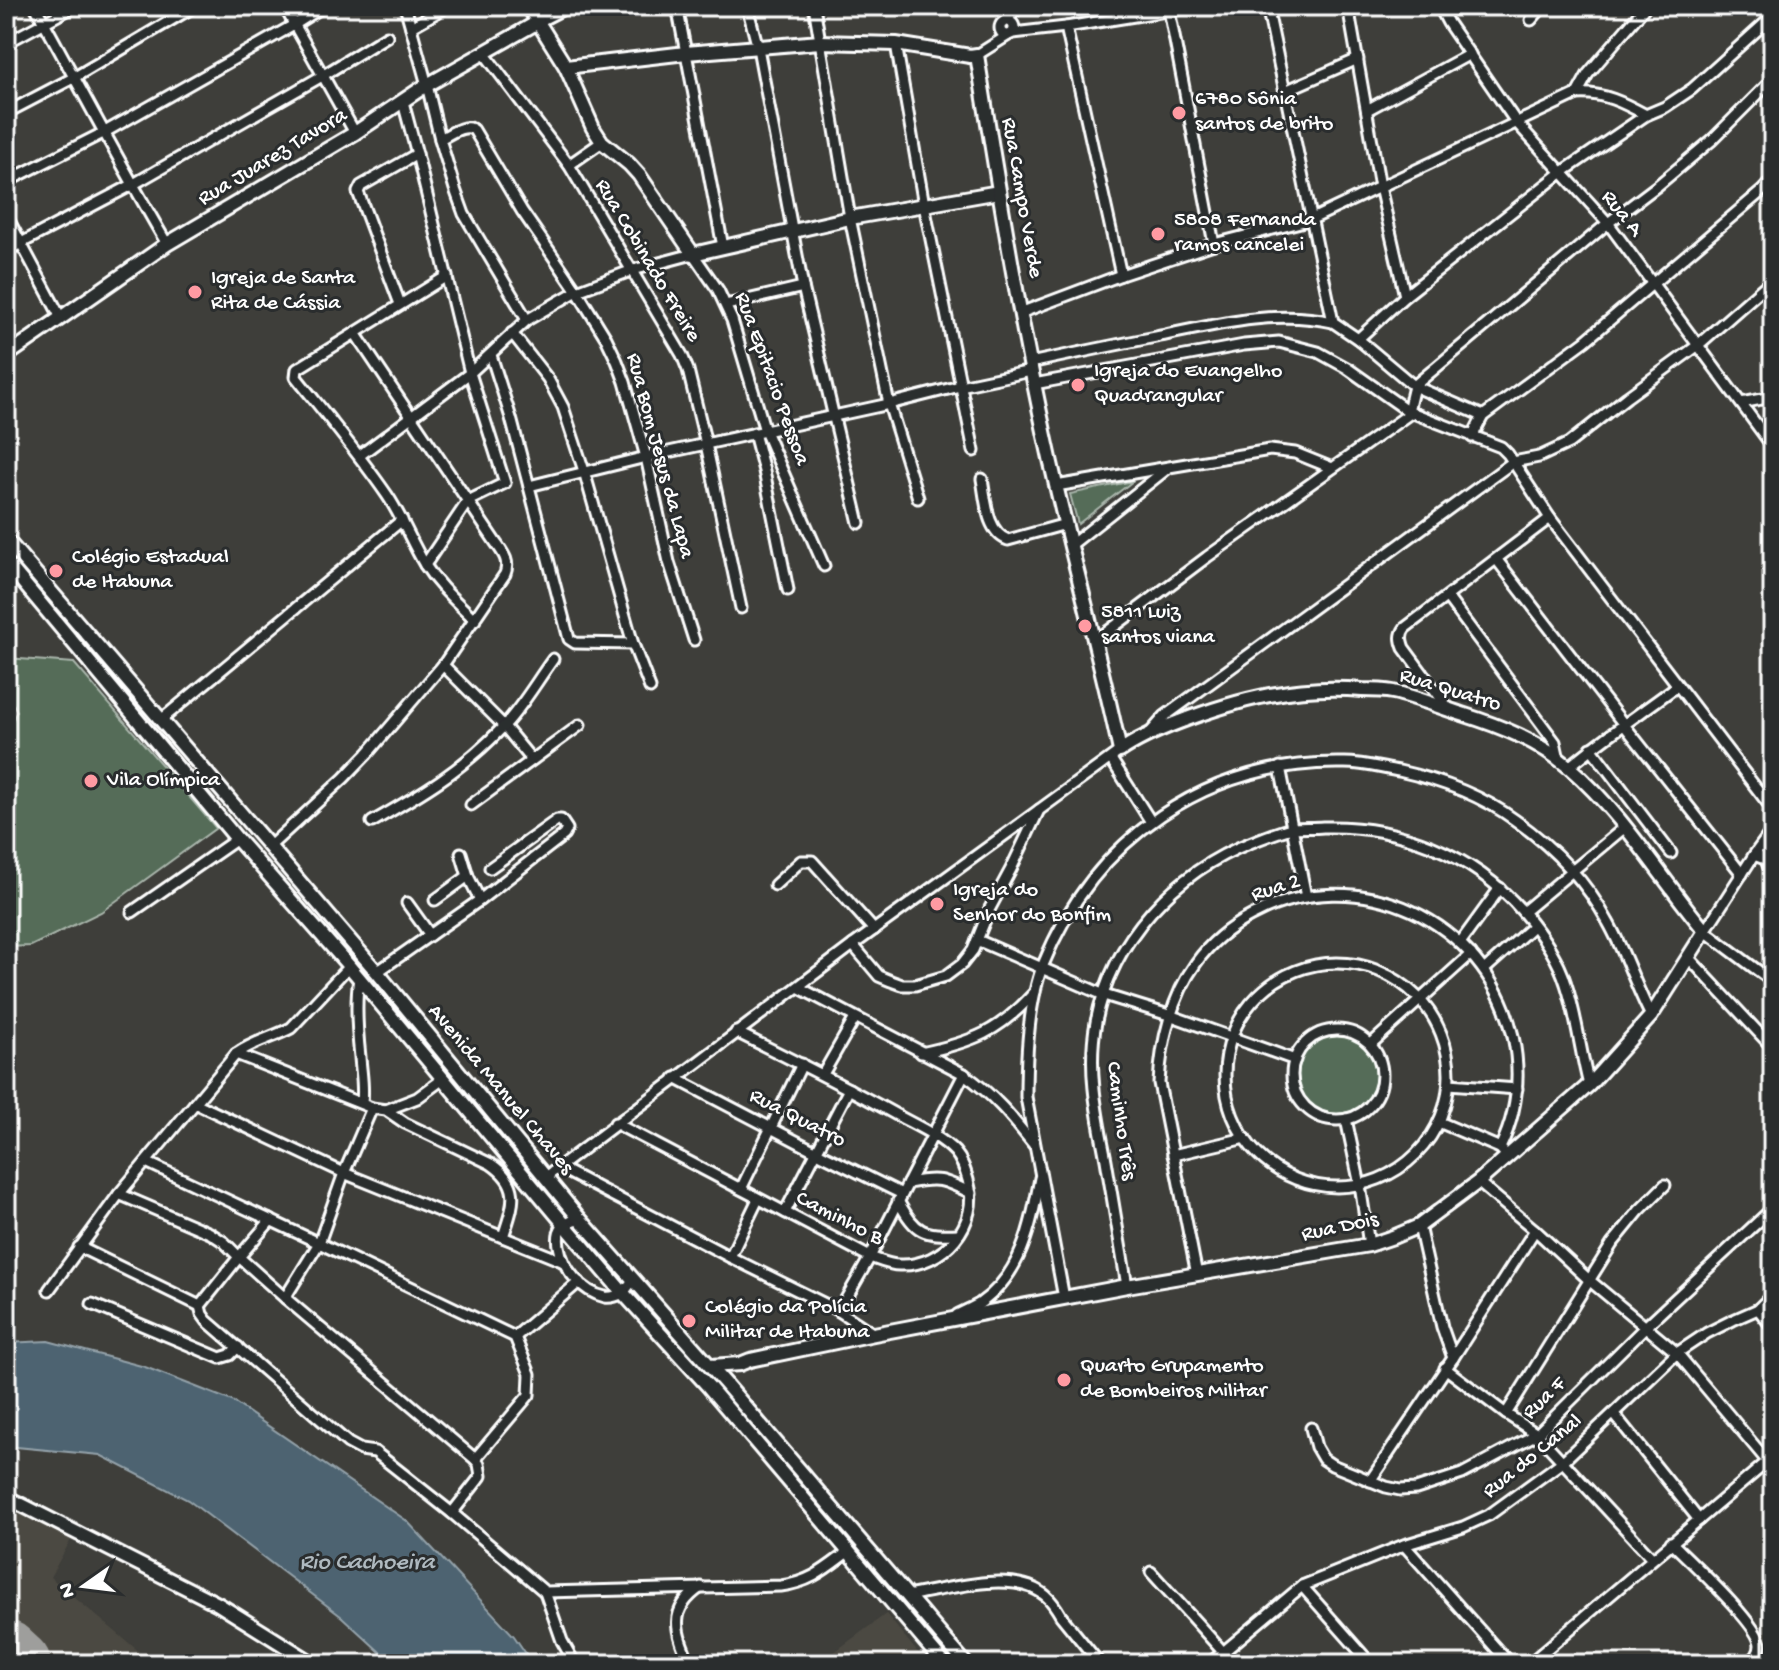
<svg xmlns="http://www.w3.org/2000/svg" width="1779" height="1670" viewBox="0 0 1779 1670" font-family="'Gochi Hand',sans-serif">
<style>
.built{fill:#4c4a42}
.green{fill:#546c58;stroke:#aab6ac;stroke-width:2}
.water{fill:#4d6471;stroke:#94a2aa;stroke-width:2}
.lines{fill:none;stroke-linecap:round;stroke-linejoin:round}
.runway{stroke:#9e9e9c;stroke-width:64}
.street-casing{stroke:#fff;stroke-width:15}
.secondary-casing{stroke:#fff;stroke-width:18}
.street{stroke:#2a2d2e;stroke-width:9}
.secondary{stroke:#2a2d2e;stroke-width:12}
.poi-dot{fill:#ff9aa2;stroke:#2a2d2e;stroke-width:3}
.labels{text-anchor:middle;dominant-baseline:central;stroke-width:6;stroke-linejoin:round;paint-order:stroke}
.poi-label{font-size:22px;fill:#fff;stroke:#2a2d2e;text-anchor:start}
.street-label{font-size:22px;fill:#fff;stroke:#2a2d2e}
.water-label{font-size:24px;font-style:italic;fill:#afb9bf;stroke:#2a2d2e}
</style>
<rect width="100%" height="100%" fill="#3e3e3a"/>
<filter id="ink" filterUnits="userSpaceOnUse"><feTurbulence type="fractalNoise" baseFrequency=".0125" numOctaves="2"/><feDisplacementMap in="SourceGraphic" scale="16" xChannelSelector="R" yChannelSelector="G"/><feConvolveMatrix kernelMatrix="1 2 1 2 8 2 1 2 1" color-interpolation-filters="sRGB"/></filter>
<g filter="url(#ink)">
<g class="built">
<polygon points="6,1504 72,1538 50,1577 154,1664 6,1664"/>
<polygon points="886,1614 927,1664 818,1664"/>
</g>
<g class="green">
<polygon points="1133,481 1078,524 1070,494"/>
<polygon points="6,658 74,663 216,828 101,912 31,946 6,947 6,734 17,711 6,691"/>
<circle cx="1337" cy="1075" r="39"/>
</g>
<polygon class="water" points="48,1341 145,1367 232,1401 407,1521 514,1636 533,1664 393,1664 342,1617 188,1500 100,1455 6,1446 6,1343"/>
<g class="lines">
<polyline class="runway" points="6,1652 19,1664"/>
<defs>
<g id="street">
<path d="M35,6C79,85 121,166 167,244"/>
<polyline points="284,6 355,133"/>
<polyline points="405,6 427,85 440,139 455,189 464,214 527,320"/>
<polyline points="677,6 723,247"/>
<polyline points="747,6 758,48 803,287 859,523"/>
<polyline points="814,6 850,218 889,404 918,498"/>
<polyline points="1267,6 1333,322 1358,339 1414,386 1483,416"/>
<polyline points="1348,6 1380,187 1405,296"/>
<polyline points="1439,6 1448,23 1516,122 1608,223 1773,447"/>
<polyline points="1169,10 1214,244"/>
<polyline points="1531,20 1543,6"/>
<circle cx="1007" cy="28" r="7"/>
<polyline points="538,22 569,6"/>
<polyline points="1004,22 1020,6"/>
<polyline points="411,27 448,6"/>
<polyline points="1066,27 1121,275"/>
<polyline points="1013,33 1066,27 1197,6"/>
<polyline points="6,43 75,6"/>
<polyline points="896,44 924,205 974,451"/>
<polyline points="484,53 569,165 682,355 688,370 706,444 741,608"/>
<polyline points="977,55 1007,36"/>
<polyline points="1285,91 1358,59"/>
<polyline points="1577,94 1588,74 1646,6"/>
<polyline points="403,102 417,154 470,373 505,483 468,501 425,565"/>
<polyline points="1367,110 1470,54"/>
<polyline points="6,113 75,77 195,6"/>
<path d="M440,139C450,134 465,123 474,130L522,211L577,291L606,338L617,361L625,382L646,457L669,562L694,640"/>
<polyline points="569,165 602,142"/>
<polyline points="6,182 105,132 294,25 324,6"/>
<polyline points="6,215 61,318"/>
<polyline points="6,251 132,185 322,76 387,36"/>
<path d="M447,276L297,369L296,377C327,416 359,454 387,495C402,517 411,542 425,565C439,587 457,602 475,620"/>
<polyline points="400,304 358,192 361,186 417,154"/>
<polyline points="726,305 803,287"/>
<path d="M1020,313L1121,275L1214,244L1312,219L1577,94C1603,92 1624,103 1646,115"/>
<polyline points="512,333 548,379 563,407 584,471 633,644 650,688"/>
<polyline points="1358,339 1405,296 1561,173 1646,115 1665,107 1692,89 1773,16"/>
<polyline points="491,355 511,418 569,639 575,643 633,644"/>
<path d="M1030,363C1072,354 1114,345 1156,337C1214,325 1274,309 1333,322"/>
<polyline points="1034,384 1244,345 1279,342 1318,352 1347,368 1408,411 1501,447 1508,454 1550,518 1773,810"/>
<polyline points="1741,403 1767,398 1773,390"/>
<polyline points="1408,411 1414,386 1608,223 1657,186 1712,140 1773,79"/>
<polyline points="754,433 764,471 788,590"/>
<polyline points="1472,437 1483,416 1585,341 1762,191 1773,179"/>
<polyline points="359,456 470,373 527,320 577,291 633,270 693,254 718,290 732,320 765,431 824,566"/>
<path d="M982,479C986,499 986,532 1008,540L1066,524"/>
<polyline points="529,486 646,457 889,404 960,386 1031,371"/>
<polyline points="1056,486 1270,450 1295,453 1332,468"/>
<polyline points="1071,545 1168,468"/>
<polyline points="1497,560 1625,726 1742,874"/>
<polyline points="1447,597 1555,742 1559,760"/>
<polyline points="1095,641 1207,557 1412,412"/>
<polyline points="443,665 504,726 532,760"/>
<path d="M1449,709L1404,648C1401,640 1400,635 1405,628L1550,518"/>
<polyline points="161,720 402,520"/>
<polyline points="1151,732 1165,716 1513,462 1539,457 1569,443 1627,397 1697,346 1773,279"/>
<polyline points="1591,748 1671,853"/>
<polyline points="1111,759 1151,822"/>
<polyline points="1280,767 1306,897"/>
<path d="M1569,767C1603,738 1641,713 1677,686"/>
<polyline points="471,805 580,725"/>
<path d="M372,822C421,794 462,770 501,729C521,709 536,682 553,659"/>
<polyline points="1773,829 1754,855 1705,931 1773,982"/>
<path d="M269,847L344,778L367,754L443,665L505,574C510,561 503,553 496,543L355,333"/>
<polyline points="461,853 468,876 480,900"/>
<polyline points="1754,855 1773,862"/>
<polyline points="1766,860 1773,878"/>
<polyline points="775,885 801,861 812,861 874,930"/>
<polyline points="435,900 468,876"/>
<polyline points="407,903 430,935"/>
<polyline points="132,912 237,839"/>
<polyline points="1523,912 1625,827"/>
<polyline points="977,940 1104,995 1172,1016 1295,1060"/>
<polyline points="1460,943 1500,888"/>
<polyline points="853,945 879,976 891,981 902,985 915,985 946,976 962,964 973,950 990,908 1011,869 1039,810 1120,751"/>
<polyline points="1689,958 1773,1048"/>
<circle cx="1337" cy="1075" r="112"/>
<polyline points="1484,970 1533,926"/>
<polyline points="377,972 480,900 564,835 567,829 561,820 557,820 490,868"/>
<path d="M359,978C355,1004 357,1030 360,1057C361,1073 364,1086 362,1102"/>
<path d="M798,987L964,1074C995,1096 1011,1116 1034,1145"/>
<circle cx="1337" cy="1075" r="45"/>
<polyline points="1371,1044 1471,954"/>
<path d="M921,1053C973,1042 999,1032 1035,992"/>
<path d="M236,1054L372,1108L386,1110L405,1123L491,1164C523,1186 513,1205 503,1237"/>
<polyline points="823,1074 855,1018"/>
<polyline points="675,1078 817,1152 902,1194"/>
<polyline points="1449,1084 1517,1089"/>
<polyline points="195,1103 344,1173 562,1261"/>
<polyline points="386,1110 417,1098 443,1079"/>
<polyline points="1346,1119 1360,1185 1369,1245"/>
<polyline points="1439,1122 1500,1148"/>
<path d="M615,1123L870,1257C879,1260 889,1265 899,1265C944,1267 981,1223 968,1180C965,1170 962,1160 955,1152C939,1135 914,1125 893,1113C841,1084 789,1058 736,1032"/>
<polyline points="1173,1155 1245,1138"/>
<polyline points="146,1162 319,1243 515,1337 530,1374 529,1395 475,1459 479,1464 481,1476 452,1513"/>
<polyline points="558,1167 730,1257 839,1311 874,1334"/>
<polyline points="546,1177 853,945 1039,810"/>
<polyline points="1478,1182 1535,1230 1589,1280 1677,1353 1773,1468"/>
<path d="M908,1183C938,1177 943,1179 971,1193"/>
<polyline points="741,1189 802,1064"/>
<polyline points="119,1194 210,1233 224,1242 239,1257 285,1298 475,1459"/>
<path d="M898,1201C917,1234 922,1235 959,1234"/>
<polyline points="785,1212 849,1089"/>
<path d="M579,1218C574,1220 566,1223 562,1227C558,1232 558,1240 559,1246C562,1268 582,1292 605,1297C612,1298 617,1296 623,1293L634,1279"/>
<polyline points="1419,1226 1442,1327 1453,1358"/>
<polyline points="79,1247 200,1306"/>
<polyline points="730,1257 758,1199"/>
<path d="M1197,1275L1159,1083C1161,1042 1172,996 1196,963C1210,943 1230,927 1251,916C1357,859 1486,919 1513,1036C1521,1074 1517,1113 1500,1148L1508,1157"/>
<path d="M1127,1286C1120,1244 1113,1202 1106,1160C1097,1114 1087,1069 1096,1022C1112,939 1175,872 1252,842C1265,837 1279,831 1292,828C1302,827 1313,828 1323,827C1399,825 1472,853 1523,912C1540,932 1558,958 1566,984C1577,1017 1580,1051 1589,1085"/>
<path d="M49,1290L119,1194L236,1054C254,1041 272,1038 291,1028L349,966"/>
<polyline points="285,1298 319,1243 344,1173 372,1108"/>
<path d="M1064,1298L1026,1097C1026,1058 1028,1002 1043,965C1094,838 1207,760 1345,763C1363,763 1381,768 1399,771C1440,780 1481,795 1515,820C1553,847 1586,881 1608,922C1625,952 1635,985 1651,1016"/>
<polyline points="92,1304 220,1358 230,1355 238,1347"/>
<polyline points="200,1306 202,1314 207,1321 348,1443 361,1450 375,1452 452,1513 545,1592"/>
<polyline points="200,1306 239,1257 271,1220"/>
<polyline points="1758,1309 1773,1328"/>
<polyline points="839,1311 870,1257 964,1074"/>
<path d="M957,1315C964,1311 972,1308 979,1304C1022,1275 1031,1225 1040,1178"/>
<polyline points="515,1337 579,1282"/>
<polyline points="1445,1368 1506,1414 1537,1434 1652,1558"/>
<polyline points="1506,1414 1612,1244 1639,1211 1665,1185"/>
<polyline points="1614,1414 1699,1520"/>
<polyline points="1311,1428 1316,1447 1323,1459 1332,1465 1386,1487 1400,1490 1416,1489 1462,1474 1537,1434 1645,1327 1773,1208"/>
<polyline points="1370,1481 1453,1358 1535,1230"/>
<path d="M1671,1542C1688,1559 1760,1625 1760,1645C1760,1656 1753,1659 1746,1664"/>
<polyline points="1404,1545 1510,1664"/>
<polyline points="1151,1572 1234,1664"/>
<polyline points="1302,1586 1371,1664"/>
<path d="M545,1592L781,1586C811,1582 825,1569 849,1551"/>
<polyline points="545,1592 562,1641 575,1664"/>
<path d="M907,1596C945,1590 1014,1568 1046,1596C1052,1601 1057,1609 1061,1616C1074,1632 1087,1648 1100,1664"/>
<path d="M690,1664C676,1632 667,1610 701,1587"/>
<polyline points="1209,1664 1302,1586 1404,1545 1463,1527 1489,1515 1562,1462 1677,1353 1707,1333 1733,1320 1758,1309 1773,1294"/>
<polyline points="1529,1664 1773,1457"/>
</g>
<g id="secondary">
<polyline points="528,6 566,67 593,128 602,142 629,164 639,175 693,254 850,218 999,192"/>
<path d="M566,67L686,53L820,42L896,44L970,56L977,55C1000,199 1023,343 1056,485C1077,574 1101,662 1120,751C1139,738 1158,730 1179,722C1239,699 1298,684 1362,690C1372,690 1383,690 1393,692C1416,697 1439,707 1462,714C1500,726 1539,741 1570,768C1623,814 1660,877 1705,931L1651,1016L1589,1085L1478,1182L1419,1226L1393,1237L1369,1245L1127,1286L874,1334L750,1360L740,1364L711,1366"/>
<polyline points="6,356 167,244 355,133 422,88 538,22"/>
<polyline points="6,539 377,972 579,1218 724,1382 966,1664"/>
<polyline points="6,562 237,839 349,966 565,1225 623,1293 708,1386 944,1664"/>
<polyline points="6,1497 218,1604 314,1664"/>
</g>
</defs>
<use href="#street" class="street-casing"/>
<use href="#secondary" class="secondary-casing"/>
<use href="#street" class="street"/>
<use href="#secondary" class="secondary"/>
</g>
</g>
<g class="poi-dot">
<circle cx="1179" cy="113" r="8"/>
<circle cx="1158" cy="234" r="8"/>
<circle cx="195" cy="292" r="8"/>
<circle cx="1078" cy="385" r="8"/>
<circle cx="56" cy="571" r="8"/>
<circle cx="1085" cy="626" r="8"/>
<circle cx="91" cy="781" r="8"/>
<circle cx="937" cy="904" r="8"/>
<circle cx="689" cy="1321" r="8"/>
<circle cx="1064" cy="1380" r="8"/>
</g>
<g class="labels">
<g class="poi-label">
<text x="1195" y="100">6780 Sônia<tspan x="1195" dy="25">santos de brito</tspan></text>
<text x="1174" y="221">5808 Fernanda<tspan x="1174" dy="25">ramos cancelei</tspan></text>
<text x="211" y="279">Igreja de Santa<tspan x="211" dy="25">Rita de Cássia</tspan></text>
<text x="1094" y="372">Igreja do Evangelho<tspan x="1094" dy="25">Quadrangular</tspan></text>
<text x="72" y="558">Colégio Estadual<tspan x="72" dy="25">de Itabuna</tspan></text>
<text x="1101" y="613">5811 Luiz<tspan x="1101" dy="25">santos viana</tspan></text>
<text x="107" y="781">Vila Olímpica</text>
<text x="953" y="891">Igreja do<tspan x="953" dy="25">Senhor do Bonfim</tspan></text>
<text x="705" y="1308">Colégio da Polícia<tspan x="705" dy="25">Militar de Itabuna</tspan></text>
<text x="1080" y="1367">Quarto Grupamento<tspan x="1080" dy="25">de Bombeiros Militar</tspan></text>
</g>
<g class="street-label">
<text transform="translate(273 158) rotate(-31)">Rua Juarez Tavora</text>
<text transform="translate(1021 198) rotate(80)">Rua Campo Verde</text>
<text transform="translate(1621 214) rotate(51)">Rua A</text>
<text transform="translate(647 261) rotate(59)">Rua Cobinado Freire</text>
<text transform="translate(771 379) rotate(70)">Rua Epitacio Pessoa</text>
<text transform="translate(659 456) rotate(75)">Rua Bom Jesus da Lapa</text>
<text transform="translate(1450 691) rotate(17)">Rua Quatro</text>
<text transform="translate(1276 889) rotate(-18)">Rua 2</text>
<text transform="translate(500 1090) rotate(50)">Avenida Manuel Chaves</text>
<text transform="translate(797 1119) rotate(27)">Rua Quatro</text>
<text transform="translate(1120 1121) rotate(82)">Caminho Três</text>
<text transform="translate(839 1219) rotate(27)">Caminho B</text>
<text transform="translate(1340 1228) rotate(-12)">Rua Dois</text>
<text transform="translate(1545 1399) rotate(-44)">Rua F</text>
<text transform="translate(1533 1457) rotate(-39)">Rua do Canal</text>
</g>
<g class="water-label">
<text x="367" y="1563">Rio Cachoeira</text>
</g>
</g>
<rect width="1779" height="1670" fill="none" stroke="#2a2d2e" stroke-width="32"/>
<rect x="16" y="16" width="1747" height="1638" fill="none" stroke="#fff" stroke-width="3" filter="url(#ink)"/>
<g transform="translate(84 1586) rotate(256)" stroke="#2a2d2e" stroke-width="6" paint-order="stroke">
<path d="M0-6L14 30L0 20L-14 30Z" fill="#ffffff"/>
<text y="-12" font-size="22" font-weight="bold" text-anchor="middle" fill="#ffffff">N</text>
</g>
</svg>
